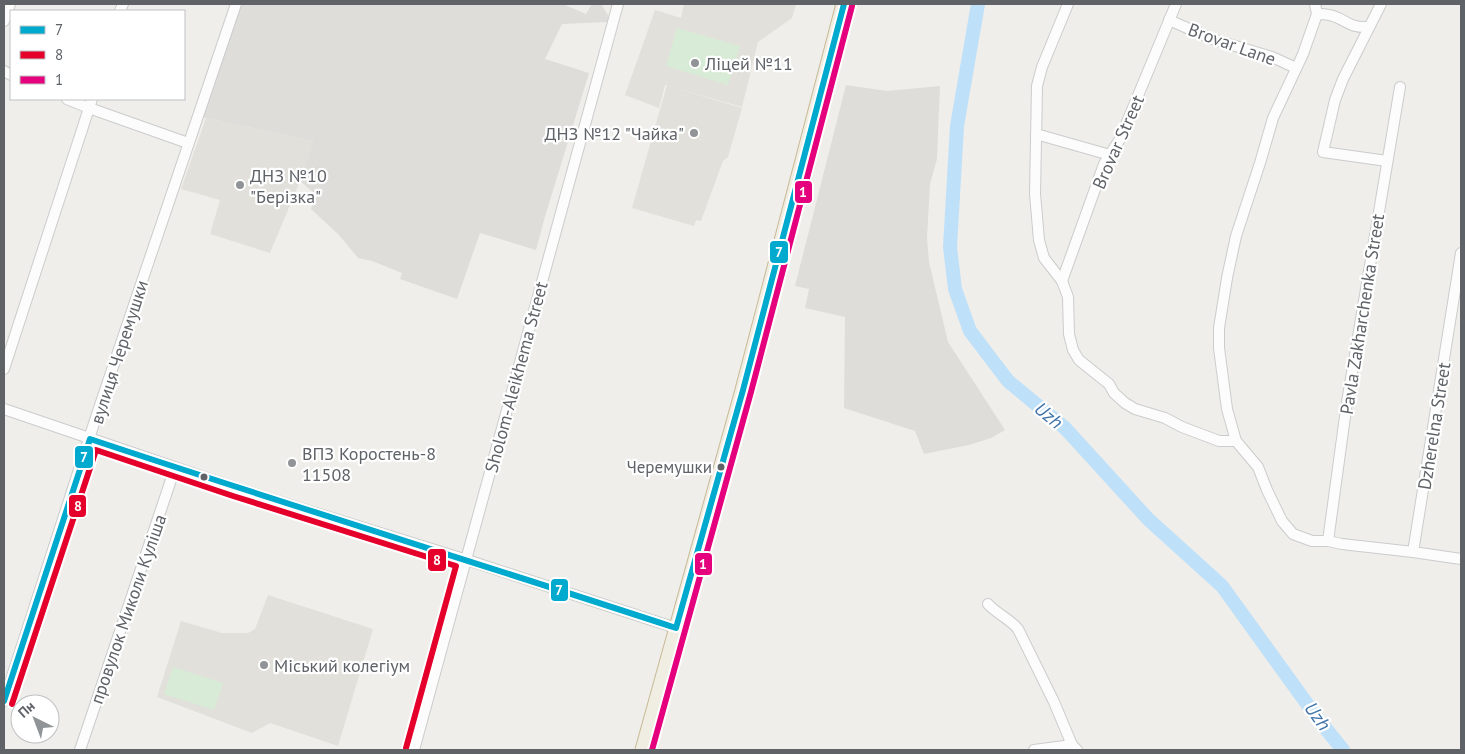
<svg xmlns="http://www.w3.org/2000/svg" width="1465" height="754" viewBox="0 0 1465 754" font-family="'PT Sans',sans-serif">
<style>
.industrial{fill:#dfddda}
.education{fill:#e2e0da}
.green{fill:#d8ebd6}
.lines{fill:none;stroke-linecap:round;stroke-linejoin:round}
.river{stroke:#bfe0f9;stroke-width:14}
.minor-casing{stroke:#cbcccc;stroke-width:12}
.highway-casing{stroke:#c8b996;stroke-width:17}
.minor{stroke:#fdfcfc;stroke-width:10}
.highway{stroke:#f0ede3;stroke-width:15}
.bus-1-casing{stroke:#fff;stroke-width:10}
.bus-2-casing{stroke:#fff;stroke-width:10}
.bus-3-casing{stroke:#fff;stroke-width:10}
.bus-1{stroke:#00a9ce;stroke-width:6}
.bus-2{stroke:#e4002b;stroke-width:6}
.bus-3{stroke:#e5007d;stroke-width:6}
.poi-dot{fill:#919496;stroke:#fff;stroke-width:2}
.bus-dot{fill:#5f6368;stroke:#fff;stroke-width:2}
.labels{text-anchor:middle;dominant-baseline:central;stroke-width:4.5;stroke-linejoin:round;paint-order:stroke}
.bus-label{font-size:17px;fill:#5f6368;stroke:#fff;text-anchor:end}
.street-label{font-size:18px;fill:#5f6368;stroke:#fff}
.poi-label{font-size:18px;fill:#5f6368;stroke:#fff;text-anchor:start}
.water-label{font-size:19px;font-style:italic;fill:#4174aa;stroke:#fff}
.line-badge{stroke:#fff;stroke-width:2}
.badge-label{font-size:14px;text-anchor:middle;font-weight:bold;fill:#fff}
</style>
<rect width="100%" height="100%" fill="#efeeea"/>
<g class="industrial">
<polygon points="240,4 563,4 586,14 592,4 601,4 608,15 608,22 562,24 545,59 589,73 544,220 536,250 480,233 457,299 400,279 402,273 372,261 358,258 339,235 311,209 315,194 300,181 313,141 201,117"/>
<polygon points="846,85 887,91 940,86 937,159 930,184 927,238 929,262 948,342 1005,430 991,438 969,445 924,454 915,431 844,408 845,317 805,308 809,289 795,286"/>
</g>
<g class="education">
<polygon points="684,4 796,4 792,18 758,42 742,107 668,86 742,108 728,157 723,161 701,221 696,220 694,226 632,208 667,85 665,85 659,108 625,95 655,10 681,18"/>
<polygon points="206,118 314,141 300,181 270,253 210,234 220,200 181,189"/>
<polygon points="268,595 373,629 338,746 270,723 252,733 157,697 181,621 222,633 248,633 255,629"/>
</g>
<g class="green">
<polygon points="677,28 740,46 728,85 666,66"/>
<polygon points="173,667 223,683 214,710 164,694"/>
</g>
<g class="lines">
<polyline class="river" points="978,4 957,126 950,247 955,289 970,331 1008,381 1065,428 1148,519 1222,586 1318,719 1343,750"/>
<defs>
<g id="minor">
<polyline points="1068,4 1042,67 1037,86 1035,194 1039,240 1044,258 1062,281 1068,297 1069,334 1073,350 1079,360 1109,384 1114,393 1125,403 1135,409 1165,418 1182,427 1219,441 1236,441"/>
<polyline points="1315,4 1317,14 1303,54 1273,118 1260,163 1236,236 1227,278 1219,328 1219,348 1227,409 1236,441 1258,467 1267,490 1282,521 1293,534 1312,541 1328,541 1342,544 1413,552"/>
<polyline points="1381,4 1343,79 1335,100 1323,152 1387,161"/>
<polyline points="120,11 123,4"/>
<path d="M1317,14C1321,14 1325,14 1329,15C1346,18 1346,28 1368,27"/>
<polyline points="1169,20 1212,39 1272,57 1296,68"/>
<polyline points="4,21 10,4"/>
<polyline points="4,71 11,75"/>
<polyline points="67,99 89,108 188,143"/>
<polyline points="1036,134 1110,155"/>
<polyline points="1461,253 1413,552 1461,559"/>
<polyline points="1062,281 1104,164 1120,139 1176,4"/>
<polyline points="4,369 92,99"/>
<polyline points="4,409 236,488 467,560 676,628"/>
<polyline points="1328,541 1347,402 1400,87"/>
<path d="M988,604C997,614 1010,619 1018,629L1054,702L1072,745L1077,750"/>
<polyline points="4,701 97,414 236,4"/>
<polyline points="80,750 175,468"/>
<polyline points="414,750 618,4"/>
<polyline points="1034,750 1072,745"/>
</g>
<polyline id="highway" points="643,750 743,390 844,4"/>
</defs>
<use href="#minor" class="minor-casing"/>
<use href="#highway" class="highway-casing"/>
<use href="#minor" class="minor"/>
<use href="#highway" class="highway"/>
<defs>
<path id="bus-1" d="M4,701L90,439C285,504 481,564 676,628L743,390L844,4"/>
<polyline id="bus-2" points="12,704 96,450 233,496 456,566 406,748"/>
<polyline id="bus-3" points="652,750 751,392 852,6"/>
</defs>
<use href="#bus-1" class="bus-1-casing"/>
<use href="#bus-2" class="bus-2-casing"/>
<use href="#bus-3" class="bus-3-casing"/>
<use href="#bus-1" class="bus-1"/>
<use href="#bus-2" class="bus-2"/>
<use href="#bus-3" class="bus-3"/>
</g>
<g class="poi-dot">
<circle cx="695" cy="63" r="5"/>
<circle cx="694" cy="133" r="5"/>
<circle cx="240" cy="185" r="5"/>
<circle cx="292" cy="463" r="5"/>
<circle cx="264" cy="665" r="5"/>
</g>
<g class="bus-dot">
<circle cx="721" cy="467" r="4.5"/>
<circle cx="204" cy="477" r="4.5"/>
</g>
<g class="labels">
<g class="bus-label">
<text x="712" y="467">Черемушки</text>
</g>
<g class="street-label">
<text transform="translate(1232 44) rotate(20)">Brovar Lane</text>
<text transform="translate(1118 142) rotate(-66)">Brovar Street</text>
<text transform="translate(1362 314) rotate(-81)">Pavla Zakharchenka Street</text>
<text transform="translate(119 352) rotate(-72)">вулиця Черемушки</text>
<text transform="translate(516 377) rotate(-75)">Sholom-Aleikhema Street</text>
<text transform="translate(1434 426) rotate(-81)">Dzherelna Street</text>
<text transform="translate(128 609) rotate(-71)">провулок Миколи Куліша</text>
</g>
<g class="poi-label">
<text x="705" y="63">Ліцей №11</text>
<text x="684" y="133" text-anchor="end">ДНЗ №12 "Чайка"</text>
<text x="250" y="175">ДНЗ №10<tspan x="250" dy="21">"Берізка"</tspan></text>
<text x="302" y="453">ВПЗ Коростень-8<tspan x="302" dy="21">11508</tspan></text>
<text x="274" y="665">Міський колегіум</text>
</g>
<g class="water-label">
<text transform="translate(1049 415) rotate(40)">Uzh</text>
<text transform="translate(1318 716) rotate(54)">Uzh</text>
</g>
</g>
<g class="line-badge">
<rect x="794" y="180" width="19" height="24" rx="5" fill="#e5007d"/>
<rect x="769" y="240" width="20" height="24" rx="5" fill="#00a9ce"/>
<rect x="74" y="445" width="20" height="24" rx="5" fill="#00a9ce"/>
<rect x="68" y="494" width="19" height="24" rx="5" fill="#e4002b"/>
<rect x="427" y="548" width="20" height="24" rx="5" fill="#e4002b"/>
<rect x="694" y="552" width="19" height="24" rx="5" fill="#e5007d"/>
<rect x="550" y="578" width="19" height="24" rx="5" fill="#00a9ce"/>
</g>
<g class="badge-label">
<text x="803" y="197">1</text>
<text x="779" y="257">7</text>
<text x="84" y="462">7</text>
<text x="78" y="511">8</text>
<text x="437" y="565">8</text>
<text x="703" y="569">1</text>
<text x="559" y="595">7</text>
</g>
<rect width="1465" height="754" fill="none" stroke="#5f6368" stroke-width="10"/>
<rect x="10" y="10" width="175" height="90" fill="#ffffff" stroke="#bfc1c3"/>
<rect x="20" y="26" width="25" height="8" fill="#00a9ce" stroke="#bfc1c3"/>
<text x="55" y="35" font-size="15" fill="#5f6368">7</text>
<rect x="20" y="51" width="25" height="8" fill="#e4002b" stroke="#bfc1c3"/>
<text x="55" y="60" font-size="15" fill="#5f6368">8</text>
<rect x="20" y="76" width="25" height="8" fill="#e5007d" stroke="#bfc1c3"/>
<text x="55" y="85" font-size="15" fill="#5f6368">1</text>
<g transform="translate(35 719) rotate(318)"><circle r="24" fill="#ffffff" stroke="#bfc1c3"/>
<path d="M0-4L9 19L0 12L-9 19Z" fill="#919496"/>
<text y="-8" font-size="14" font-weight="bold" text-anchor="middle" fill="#5f6368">Пн</text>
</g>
</svg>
